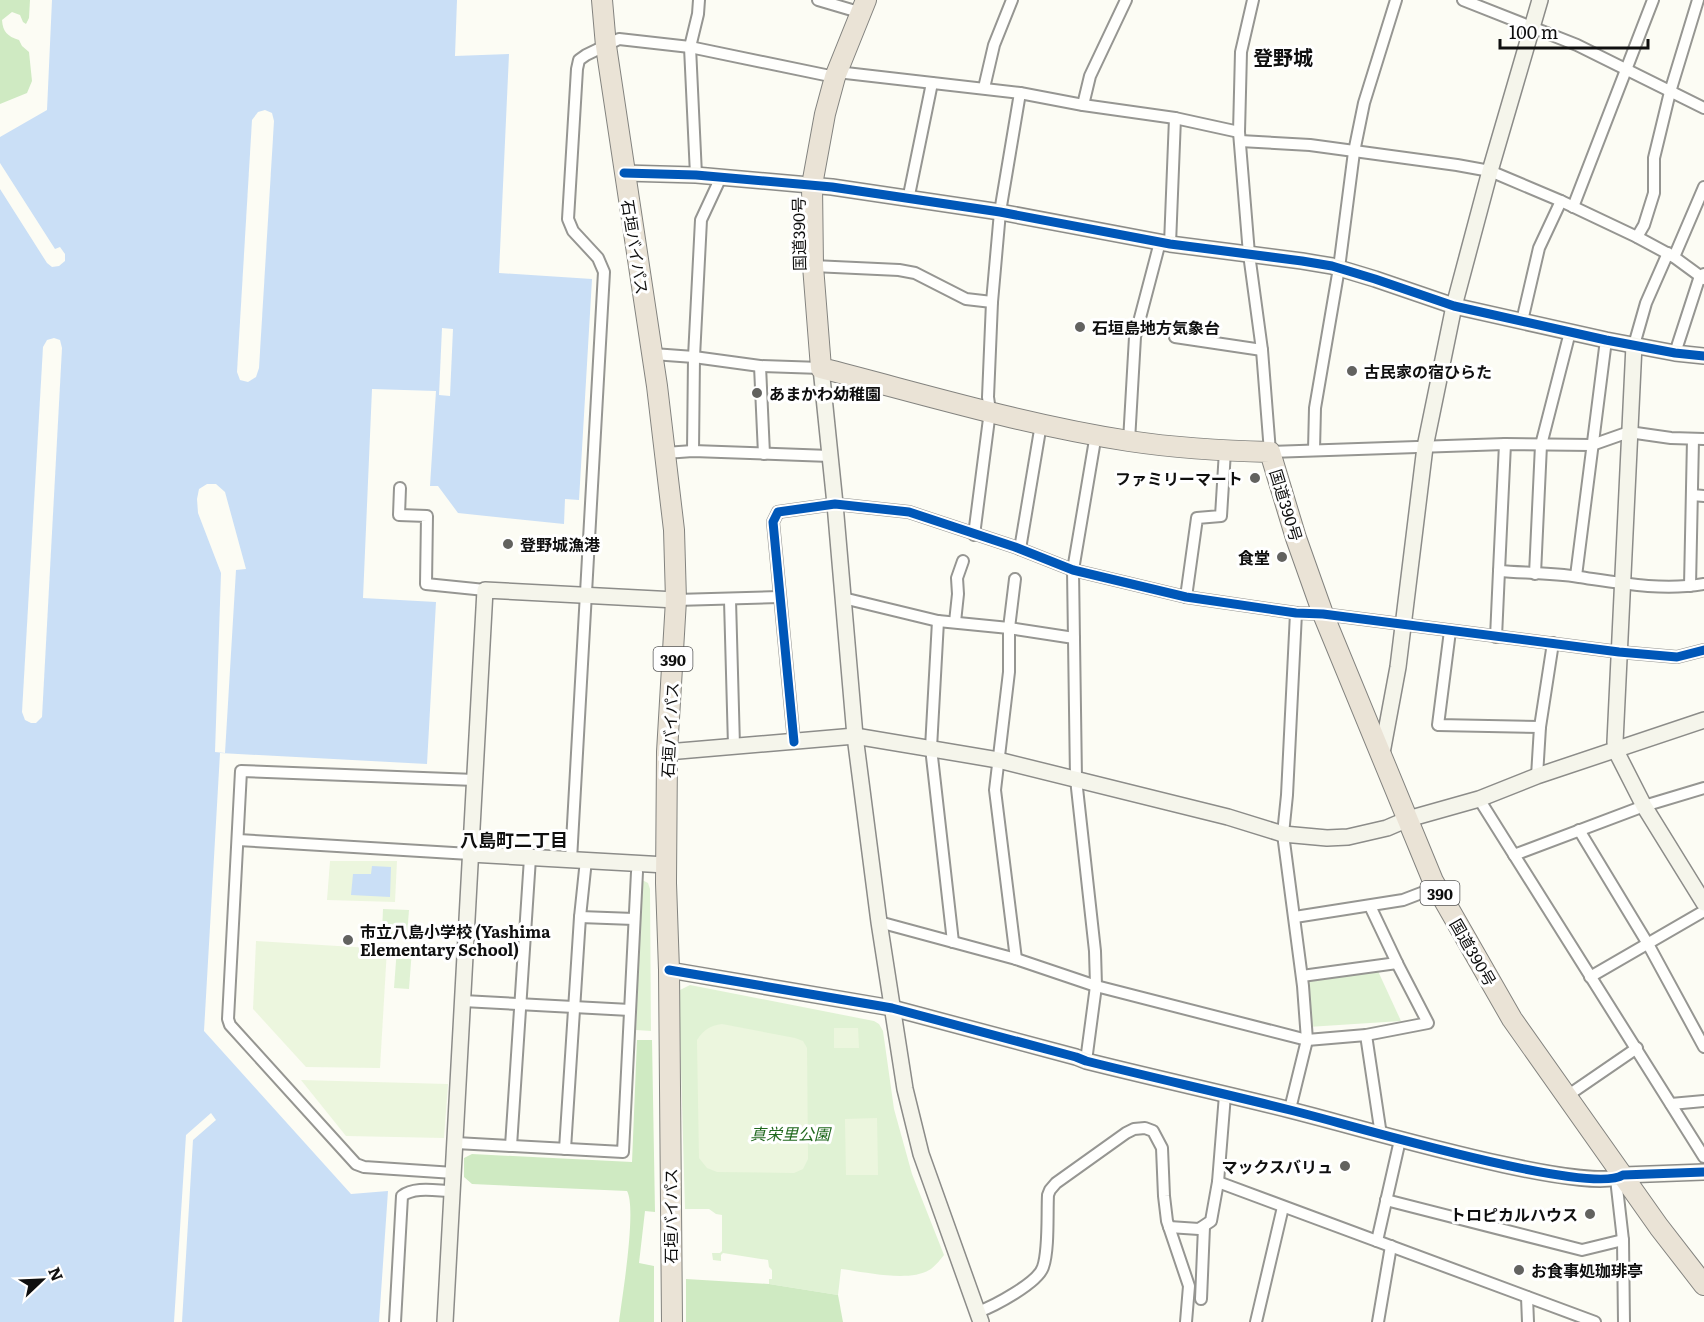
<svg xmlns="http://www.w3.org/2000/svg" width="1704" height="1322" viewBox="0 0 1704 1322" font-family="Literata,'Noto Sans JP',serif">
<style>
.green{fill:#e0f2d4}
.forest{fill:#cfeac2}
.pitch{fill:#ecf6de}
.water{fill:#cadff6}
.pier{fill:#fcfcf4}
.lines{fill:none;stroke-linecap:round;stroke-linejoin:round}
.street-casing{stroke:#969692;stroke-width:14}
.secondary-casing{stroke:#8c8c89;stroke-width:18}
.highway-casing{stroke:#83837f;stroke-width:22}
.street{stroke:#fffffd;stroke-width:10}
.secondary{stroke:#f5f5eb;stroke-width:15}
.highway{stroke:#eae3d6;stroke-width:20}
.cycleway-casing{stroke:#fff;stroke-width:13}
.cycleway{stroke:#0057b8;stroke-width:9}
.poi-dot{fill:#62625f;stroke:#fff;stroke-width:2}
.labels{text-anchor:middle;dominant-baseline:central;stroke-width:6;stroke-linejoin:round;paint-order:stroke}
.shield{fill:#fff;stroke:#575757;stroke-width:1.5}
.shield-label{font-size:15px;font-weight:bold;fill:#0f0f0f}
.street-label{font-size:16px;fill:#0f0f0f;stroke:#fff}
.poi-label{font-size:16px;font-weight:bold;fill:#0f0f0f;stroke:#fff;text-anchor:start}
.park-label{font-size:16px;font-style:italic;fill:#20681e;stroke:#fff}
.neighbourhood-label{font-size:18px;font-weight:bold;fill:#0f0f0f;stroke:#fff}
.quarter-label{font-size:20px;font-weight:bold;fill:#0f0f0f;stroke:#fff}
</style>
<rect width="100%" height="100%" fill="#fcfcf4"/>
<g class="green">
<polygon points="642,880 648,883 650,889 651,1031 636,1030"/>
<polygon points="383,909 409,910 407,935 382,933"/>
<polygon points="397,948 412,949 409,989 394,988"/>
<polygon points="1377,969 1401,1021 1308,1027 1305,979"/>
<path d="M690,985L874,1021L879,1024L883,1031L894,1109L912,1174L944,1255C940,1260 936,1265 931,1269C910,1283 866,1272 841,1269L838,1295L769,1284V1279H772V1270L769,1267L768,1260L723,1253L721,1255V1261L713,1260L712,1253H720L722,1251V1215L716,1214L709,1209H685L679,997L680,990Z"/>
</g>
<g class="forest">
<path d="M0,0H30L29,18L26,24L23,22L20,15L12,12L2,20C3,32 7,36 19,40L22,46L29,52L32,81L27,93L0,104Z"/>
<path d="M637,1040H652L655,1212L645,1211L639,1263L654,1266V1322H619C622,1298 637,1208 627,1191L472,1184L464,1177V1158L472,1154L632,1162Z"/>
<polygon points="686,1279 769,1284 838,1295 843,1322 686,1322"/>
</g>
<g class="pitch">
<polygon points="330,861 397,861 395,902 327,900"/>
<polygon points="256,941 387,949 380,1068 306,1067 253,1009"/>
<path d="M722,1024L795,1038L803,1041L807,1048L808,1159L803,1169L794,1173L717,1172L707,1168L699,1158L697,1040C704,1029 710,1026 722,1024Z"/>
<polygon points="834,1028 858,1028 859,1048 834,1048"/>
<polygon points="301,1080 448,1084 444,1138 346,1136"/>
<polygon points="877,1118 878,1175 846,1175 845,1119"/>
</g>
<g class="water">
<polygon points="52,0 457,0 455,56 509,54 499,273 592,279 579,500 565,499 564,524 458,513 438,486 430,486 436,391 372,389 363,598 436,602 427,764 220,753 204,1031 351,1194 388,1191 379,1322 0,1322 0,137 47,110"/>
<polygon points="372,866 391,867 390,897 351,895 353,874 371,874"/>
</g>
<g class="pier">
<polygon points="265,110 272,113 274,121 259,368 256,377 248,382 240,380 237,372 252,120 258,112"/>
<polygon points="0,163 55,249 60,247 65,254 65,261 59,266 52,267 47,263 0,189"/>
<polygon points="442,328 453,329 450,396 439,395"/>
<polygon points="54,338 60,340 62,348 42,717 36,723 31,723 25,720 22,712 43,347 47,340"/>
<polygon points="207,484 216,484 225,492 246,569 236,570 225,753 215,752 221,573 198,513 197,499 199,489"/>
<polygon points="211,1113 216,1120 193,1140 182,1322 174,1322 186,1135"/>
</g>
<g class="lines">
<defs>
<g id="street">
<polyline points="818,0 862,13"/>
<polyline points="1253,0 1241,52 1239,132 1249,254 1262,350 1270,452 1505,444 1592,445 1629,432 1671,438 1704,439"/>
<polyline points="1463,0 1577,45 1704,108"/>
<polyline points="837,72 1020,93 1083,105 1175,118 1239,132"/>
<polyline points="984,88 994,45 1012,0"/>
<polyline points="1083,105 1090,76 1126,0"/>
<polyline points="1240,141 1310,145 1457,165 1490,171 1561,201 1637,237 1674,257 1704,279"/>
<polyline points="696,175 690,47 698,14 699,0"/>
<polyline points="908,200 932,83"/>
<polyline points="1573,207 1653,0"/>
<polyline points="1637,237 1644,225 1654,193 1654,158 1670,92 1698,0"/>
<polyline points="1170,244 1175,118"/>
<polyline points="1674,257 1704,187"/>
<polyline points="813,266 899,270 915,273 966,299 992,302"/>
<polyline points="1522,321 1539,248 1561,201"/>
<polyline points="1175,337 1262,350"/>
<polyline points="1634,345 1646,303 1668,253"/>
<polyline points="1675,353 1700,276 1704,274"/>
<polyline points="653,354 694,357 760,366 821,368"/>
<polyline points="760,366 764,454"/>
<polyline points="1129,441 1135,337 1160,242"/>
<path d="M1505,444L1499,571C1525,573 1553,573 1579,577C1620,583 1662,591 1704,584"/>
<polyline points="1314,450 1315,408 1339,268 1354,152 1364,103 1396,0"/>
<polyline points="693,451 694,357 701,220 721,177"/>
<polyline points="665,453 693,451 830,456"/>
<polyline points="400,488 399,515 427,516 426,584 485,590"/>
<polyline points="1692,495 1704,496"/>
<polyline points="974,535 990,411 988,397 992,302 1000,212 1020,93"/>
<polyline points="1020,549 1041,424"/>
<polyline points="1535,574 1541,445 1570,332"/>
<polyline points="1576,576 1606,340"/>
<polyline points="1015,579 1009,628 1009,672 995,790 1016,959"/>
<polyline points="1690,586 1693,439"/>
<polyline points="1186,597 1197,518 1221,516 1225,451"/>
<polyline points="843,598 938,621 1009,628 1074,638"/>
<polyline points="676,600 779,597"/>
<polyline points="730,600 734,746"/>
<polyline points="938,621 931,748 953,942"/>
<polyline points="955,622 958,594 957,578 963,561"/>
<polyline points="1450,631 1438,725 1540,727"/>
<polyline points="1496,637 1499,571"/>
<polyline points="794,742 773,522 778,512 835,504 909,512 1015,547 1073,570 1186,597 1296,613 1323,614 1619,652 1677,657 1704,650"/>
<polyline points="1537,776 1540,727 1553,643"/>
<polyline points="1479,799 1704,1157"/>
<polyline points="1579,830 1648,944 1704,1047"/>
<polyline points="238,840 470,854"/>
<polyline points="1514,855 1644,806 1704,788"/>
<polyline points="571,860 604,272 598,258 573,231 568,219 577,69 579,60 586,55 619,39 690,47 835,77"/>
<polyline points="580,917 634,919"/>
<polyline points="1295,917 1403,900 1437,887"/>
<polyline points="879,922 1016,959 1096,986 1307,1040 1366,1035 1428,1023 1398,965 1370,906"/>
<polyline points="1302,976 1397,963"/>
<polyline points="1590,977 1704,911"/>
<polyline points="463,1001 630,1010"/>
<polyline points="1366,1035 1381,1135"/>
<polyline points="1086,1061 1096,986 1095,951 1076,779 1073,570 1096,434"/>
<polyline points="1567,1096 1637,1048"/>
<polyline points="1671,1104 1704,1101"/>
<polyline points="1290,1109 1307,1040 1303,986 1283,834 1287,795 1296,613"/>
<polyline points="456,1143 623,1152 637,872"/>
<polyline points="511,1146 530,858"/>
<polyline points="565,1149 580,917 586,860"/>
<polyline points="454,1173 364,1167 356,1164 230,1025 228,1019 241,771 475,780"/>
<polyline points="1616,1179 1623,1240 1624,1322"/>
<polyline points="1218,1182 1595,1322"/>
<polyline points="1386,1200 1582,1250 1623,1240"/>
<polyline points="1169,1227 1199,1229 1211,1221 1218,1182 1225,1095"/>
<polyline points="1377,1241 1400,1140"/>
<polyline points="1527,1297 1528,1322"/>
<polyline points="1201,1299 1204,1227"/>
<path d="M978,1312C994,1306 1038,1283 1043,1267C1049,1250 1047,1214 1048,1195L1050,1190L1056,1183L1126,1133L1134,1129L1145,1128L1153,1131L1162,1148L1164,1196L1167,1221L1189,1286L1186,1322"/>
<path d="M395,1322L402,1196C415,1186 437,1191 453,1191"/>
<polyline points="1256,1322 1283,1207"/>
<polyline points="1378,1322 1391,1246"/>
</g>
<g id="secondary">
<polyline points="624,173 696,175 832,187 1000,212 1170,244 1302,261 1332,266 1375,279 1454,306 1606,340 1675,353 1704,356"/>
<polyline points="1634,345 1615,742 1616,751 1644,806 1704,903"/>
<polyline points="821,368 835,504 855,736 879,922 905,1089 921,1154 981,1322"/>
<polyline points="667,752 855,736 998,760 1228,817 1283,834 1327,838 1348,837 1387,828 1408,819 1479,799 1537,776 1704,720"/>
<polyline points="1382,753 1398,667 1425,447 1454,306 1490,171 1540,0"/>
<polyline points="470,854 666,865"/>
<path d="M669,970L892,1008L1076,1057L1086,1061C1154,1078 1222,1093 1290,1110C1341,1122 1589,1197 1623,1175L1704,1172"/>
<polyline points="445,1322 485,590 676,600"/>
</g>
<g id="highway">
<polyline points="602,0 606,46 657,386 674,530 676,600 667,752 666,883 669,970 672,1322"/>
<path d="M866,0L835,77L825,114L812,185L813,266L821,368C923,394 1025,425 1129,441C1176,448 1223,451 1270,452L1296,538L1323,614L1433,881L1512,1019L1659,1227L1704,1285"/>
</g>
</defs>
<use href="#street" class="street-casing"/>
<use href="#secondary" class="secondary-casing"/>
<use href="#highway" class="highway-casing"/>
<use href="#street" class="street"/>
<use href="#secondary" class="secondary"/>
<use href="#highway" class="highway"/>
<defs>
<g id="cycleway">
<polyline points="624,173 696,175 832,187 1000,212 1170,244 1302,261 1332,266 1375,279 1454,306 1606,340 1675,353 1704,356"/>
<polyline points="794,742 773,522 778,512 835,504 909,512 1015,547 1073,570 1186,597 1296,613 1323,614 1619,652 1677,657 1704,650"/>
<path d="M669,970L892,1008L1076,1057L1086,1061C1154,1078 1222,1093 1290,1110C1341,1122 1589,1197 1623,1175L1704,1172"/>
</g>
</defs>
<use href="#cycleway" class="cycleway-casing"/>
<use href="#cycleway" class="cycleway"/>
</g>
<g class="poi-dot">
<circle cx="1080" cy="327" r="6"/>
<circle cx="1352" cy="371" r="6"/>
<circle cx="757" cy="393" r="6"/>
<circle cx="1255" cy="478" r="6"/>
<circle cx="508" cy="544" r="6"/>
<circle cx="1282" cy="557" r="6"/>
<circle cx="348" cy="940" r="6"/>
<circle cx="1345" cy="1166" r="6"/>
<circle cx="1590" cy="1214" r="6"/>
<circle cx="1519" cy="1270" r="6"/>
</g>
<g class="labels">
<g class="shield">
<rect x="653.5" y="647" width="39" height="24" rx="4.5"/>
<rect x="1420.5" y="881" width="39" height="24" rx="4.5"/>
</g>
<g class="shield-label">
<text x="673" y="659">390</text>
<text x="1440" y="893">390</text>
</g>
<g class="street-label">
<text transform="translate(798 234) rotate(-91)">国道390号</text>
<text transform="translate(636 247) rotate(81)">石垣バイパス</text>
<text transform="translate(1287 505) rotate(73)">国道390号</text>
<text transform="translate(669 730) rotate(-87)">石垣バイパス</text>
<text transform="translate(1474 952) rotate(60)">国道390号</text>
<text transform="translate(670 1216) rotate(-90)">石垣バイパス</text>
</g>
<g class="poi-label">
<text x="1092" y="327">石垣島地方気象台</text>
<text x="1364" y="371">古民家の宿ひらた</text>
<text x="769" y="393">あまかわ幼稚園</text>
<text x="1243" y="478" text-anchor="end">ファミリーマート</text>
<text x="520" y="544">登野城漁港</text>
<text x="1270" y="557" text-anchor="end">食堂</text>
<text x="360" y="931">市立八島小学校 (Yashima<tspan x="360" dy="18">Elementary School)</tspan></text>
<text x="1333" y="1166" text-anchor="end">マックスバリュ</text>
<text x="1578" y="1214" text-anchor="end">トロピカルハウス</text>
<text x="1531" y="1270">お食事処珈琲亭</text>
</g>
<g class="park-label">
<text x="790" y="1133">真栄里公園</text>
</g>
<g class="neighbourhood-label">
<text x="514" y="839">八島町二丁目</text>
</g>
<g class="quarter-label">
<text x="1283" y="56">登野城</text>
</g>
</g>
<g transform="translate(42 1280) rotate(67)" stroke="#ffffff" stroke-width="4.5" paint-order="stroke">
<path d="M0-4.5L10 22L0 15L-10 22Z" fill="#0f0f0f"/>
<text y="-9" font-size="16" font-weight="bold" text-anchor="middle" fill="#0f0f0f">N</text>
</g>
<path d="M1500 39v9h148v-9" fill="none" stroke="#0f0f0f" stroke-width="3"/>
<text x="1509" y="39" font-size="18" fill="#0f0f0f" stroke="#ffffff" stroke-width="4.5" paint-order="stroke">100 m</text>
</svg>
